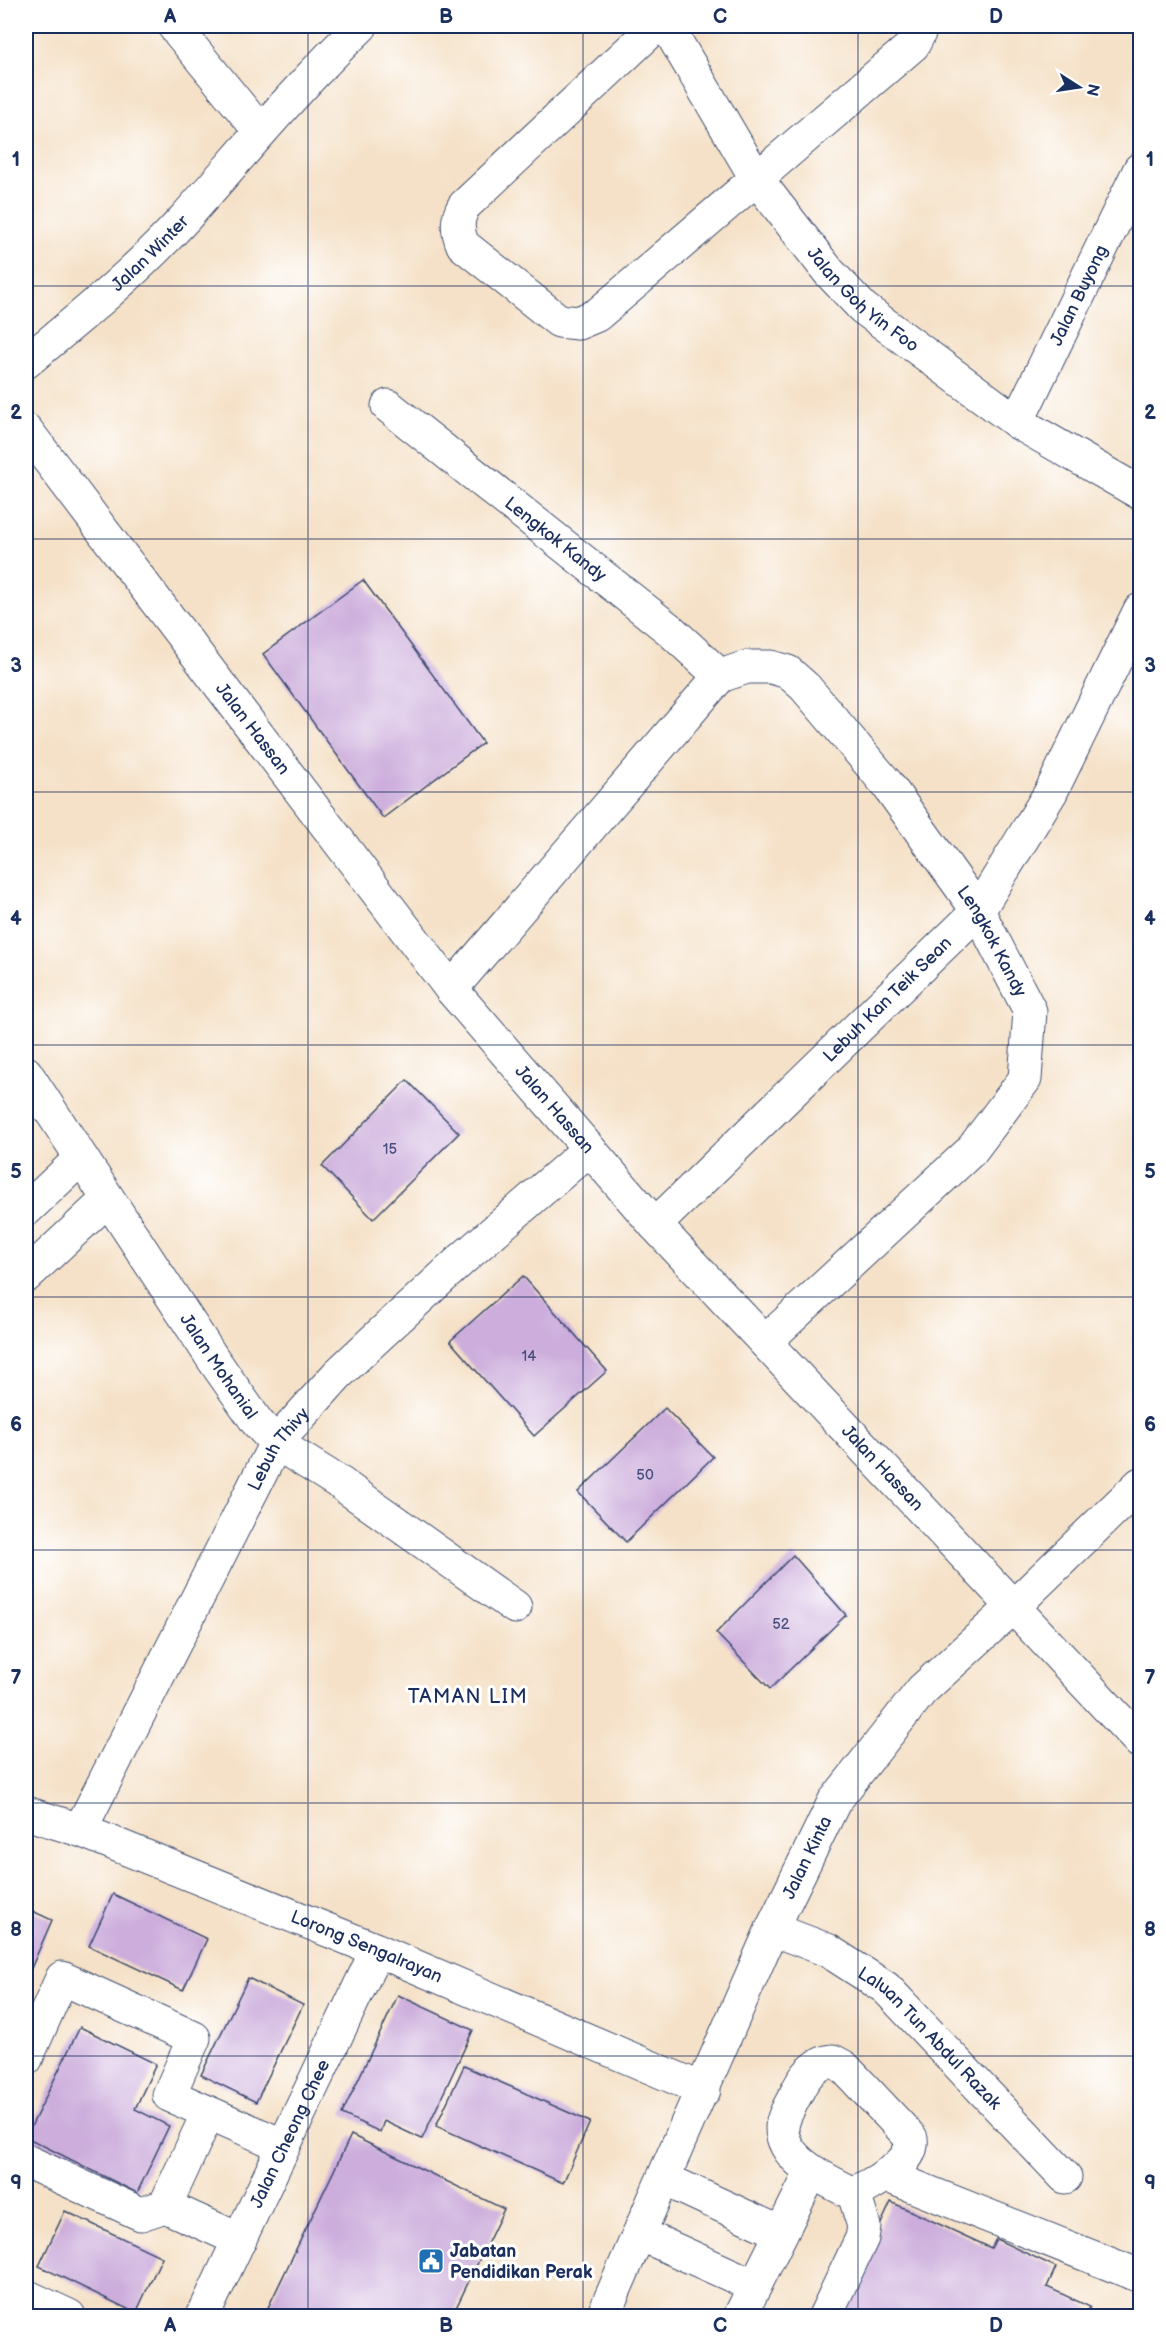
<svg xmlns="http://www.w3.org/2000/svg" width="1166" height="2342" viewBox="0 0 1166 2342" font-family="'Balsamiq Sans',sans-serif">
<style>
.building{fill:#ccaddc}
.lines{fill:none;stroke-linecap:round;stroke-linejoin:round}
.minor-casing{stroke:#3c4a6e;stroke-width:35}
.minor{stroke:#fff;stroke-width:33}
.grid{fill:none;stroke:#1b2f5e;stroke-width:1.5;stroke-opacity:0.55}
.labels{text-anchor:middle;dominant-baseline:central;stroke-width:6;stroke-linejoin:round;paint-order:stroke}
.number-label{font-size:15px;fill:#474e7e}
.street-label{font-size:18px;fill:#1b2f5e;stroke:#fff}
.poi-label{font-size:18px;font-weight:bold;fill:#1b2f5e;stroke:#fff;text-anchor:start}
.neighbourhood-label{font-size:20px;letter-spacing:1.5px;fill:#1b2f5e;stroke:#fff}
.neatline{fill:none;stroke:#1b2f5e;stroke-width:2}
.grid-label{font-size:20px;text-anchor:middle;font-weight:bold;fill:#1b2f5e}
</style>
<rect width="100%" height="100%" fill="#fff"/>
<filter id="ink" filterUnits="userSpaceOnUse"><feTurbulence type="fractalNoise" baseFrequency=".0167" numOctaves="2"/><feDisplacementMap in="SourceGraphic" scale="12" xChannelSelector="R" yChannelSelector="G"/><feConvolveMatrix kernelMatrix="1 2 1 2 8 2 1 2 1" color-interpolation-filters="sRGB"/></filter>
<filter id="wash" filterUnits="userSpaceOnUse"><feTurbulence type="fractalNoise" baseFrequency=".008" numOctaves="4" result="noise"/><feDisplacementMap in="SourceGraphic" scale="24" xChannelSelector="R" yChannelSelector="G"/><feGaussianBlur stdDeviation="1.35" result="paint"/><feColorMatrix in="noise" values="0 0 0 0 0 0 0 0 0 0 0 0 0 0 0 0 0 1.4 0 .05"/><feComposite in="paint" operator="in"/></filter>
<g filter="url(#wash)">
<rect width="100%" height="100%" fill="#f5e1c7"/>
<g id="blocks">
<g class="building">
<polygon points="363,580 483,743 383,818 263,654"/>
<polygon points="407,1080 459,1133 373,1219 322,1166"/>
<polygon points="523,1276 607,1371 534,1436 450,1341"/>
<polygon points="665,1408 713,1457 626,1542 578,1492"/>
<polygon points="793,1555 846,1615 770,1689 716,1633"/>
<polygon points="113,1894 207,1939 183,1990 89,1946"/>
<polygon points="26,1908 52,1920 26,1980"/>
<polygon points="248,1978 303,2005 256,2102 201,2075"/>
<polygon points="398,1995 473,2030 422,2139 384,2121 380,2132 342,2114"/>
<polygon points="80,2027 156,2064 135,2109 169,2126 137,2193 26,2137"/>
<polygon points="464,2066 590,2122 563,2183 436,2126"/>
<polygon points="351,2135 504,2209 452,2316 264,2316"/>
<polygon points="891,2202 991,2248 996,2239 1056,2267 1047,2287 1090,2307 1085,2316 838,2316"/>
<polygon points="65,2211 162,2257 136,2313 39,2266"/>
</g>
</g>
</g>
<g filter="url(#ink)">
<use href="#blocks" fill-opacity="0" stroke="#3c4a6e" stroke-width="1.5"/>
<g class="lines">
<defs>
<g id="minor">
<polyline points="174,26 260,131"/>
<path d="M656,26L464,206C456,220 457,231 463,245L559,321L578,323L597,315L913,45L919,33L918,26"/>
<path id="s1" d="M667,26L756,178L829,272L863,308L1017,422L1140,493"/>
<path id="s2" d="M26,362C81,317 137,271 185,218C243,153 298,86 361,26"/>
<path id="s3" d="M388,406L670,630L720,676"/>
<path id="s4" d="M1017,422L1140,169"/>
<path id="s5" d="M26,430L451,989L655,1225L1140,1742"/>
<path id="s6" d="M451,989L720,676L747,667H771L788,672L805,687L887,784L978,911L1030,1011L1025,1079L971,1151L765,1342"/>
<path id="s7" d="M26,1073L213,1359L257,1422L276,1443L340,1483L515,1607"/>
<polyline points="26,1210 80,1159"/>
<path id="s8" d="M655,1225L978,911L1051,792L1140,610"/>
<polyline points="26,1276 107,1200"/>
<path id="s9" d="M26,1813L80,1830L377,1950L704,2090"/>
<path id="s10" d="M80,1830L276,1443L338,1374L373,1341L460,1261L588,1150"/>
<path id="s11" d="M772,1929L827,1950L886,1988L1065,2177"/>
<polyline points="26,2059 62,1978 194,2038 169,2095 284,2146"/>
<path d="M833,2061L844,2067L911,2138C915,2165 873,2182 854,2194C830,2182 781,2161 782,2127C783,2115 794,2099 799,2088C806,2074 817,2062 833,2061Z"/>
<polyline points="26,2161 141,2214 165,2206 240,2240"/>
<polyline points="885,2175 1140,2276"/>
<polyline points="664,2179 781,2233"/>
<polyline points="165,2206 208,2113"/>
<polyline points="640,2234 755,2286"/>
<polyline points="26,2296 69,2316"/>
<path id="s12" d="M203,2316L377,1950"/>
<path id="s13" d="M603,2316L772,1929L834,1802L922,1690L1013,1607L1140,1484"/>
<polyline points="740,2316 811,2173"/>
<polyline points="825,2316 862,2238 864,2226 854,2194"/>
</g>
</defs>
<use href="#minor" class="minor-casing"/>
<use href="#minor" class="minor"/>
</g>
</g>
<path class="grid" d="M308,26V2316M583,26V2316M858,26V2316M26,286H1140M26,539H1140M26,792H1140M26,1045H1140M26,1297H1140M26,1550H1140M26,1803H1140M26,2056H1140"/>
<defs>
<symbol id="civic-square" viewBox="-11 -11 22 22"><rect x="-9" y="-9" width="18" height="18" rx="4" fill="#1f6fb2" stroke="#fff"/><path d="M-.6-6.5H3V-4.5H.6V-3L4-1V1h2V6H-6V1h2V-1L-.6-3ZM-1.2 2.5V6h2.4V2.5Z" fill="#fff"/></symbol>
</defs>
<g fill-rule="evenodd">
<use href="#civic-square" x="416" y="2246" width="30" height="30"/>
</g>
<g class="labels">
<g class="number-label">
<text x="390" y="1149">15</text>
<text x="529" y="1356">14</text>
<text x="645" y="1475">50</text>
<text x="781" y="1624">52</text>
</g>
<g class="street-label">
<text stroke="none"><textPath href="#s2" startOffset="165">Jalan Winter</textPath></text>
<text stroke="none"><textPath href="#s4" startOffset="141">Jalan Buyong</textPath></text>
<text stroke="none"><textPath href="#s1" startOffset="339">Jalan Goh Yin Foo</textPath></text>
<text stroke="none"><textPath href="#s3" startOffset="214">Lengkok Kandy</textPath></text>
<text stroke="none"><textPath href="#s5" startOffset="375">Jalan Hassan</textPath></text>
<text stroke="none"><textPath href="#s6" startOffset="822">Lengkok Kandy</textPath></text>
<text stroke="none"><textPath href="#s8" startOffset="324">Lebuh Kan Teik Sean</textPath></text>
<text stroke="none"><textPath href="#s5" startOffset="861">Jalan Hassan</textPath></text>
<text stroke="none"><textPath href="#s7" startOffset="351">Jalan Mohanial</textPath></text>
<text stroke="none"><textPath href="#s10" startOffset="430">Lebuh Thivy</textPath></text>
<text stroke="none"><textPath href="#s5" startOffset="1347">Jalan Hassan</textPath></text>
<text stroke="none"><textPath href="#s13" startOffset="502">Jalan Kinta</textPath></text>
<text stroke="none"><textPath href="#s9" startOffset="366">Lorong Sengalrayan</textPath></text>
<text stroke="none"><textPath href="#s11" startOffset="195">Laluan Tun Abdul Razak</textPath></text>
<text stroke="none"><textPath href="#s12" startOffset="202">Jalan Cheong Chee</textPath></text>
</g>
<g class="poi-label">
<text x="450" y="2251">Jabatan<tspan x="450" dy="21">Pendidikan Perak</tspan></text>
</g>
<g class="neighbourhood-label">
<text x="468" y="1697">TAMAN LIM</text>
</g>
</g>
<rect width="1166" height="2342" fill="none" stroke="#fff" stroke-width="66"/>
<g transform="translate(1079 87) rotate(102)" stroke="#ffffff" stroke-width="4.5" paint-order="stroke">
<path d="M0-4.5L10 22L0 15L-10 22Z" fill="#1b2f5e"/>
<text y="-9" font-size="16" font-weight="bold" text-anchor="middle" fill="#1b2f5e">N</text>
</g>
<rect x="33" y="33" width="1100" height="2276" class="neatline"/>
<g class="grid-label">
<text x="170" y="23">A</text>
<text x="446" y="23">B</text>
<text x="720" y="23">C</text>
<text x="996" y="23">D</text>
<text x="16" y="166">1</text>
<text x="1150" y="166">1</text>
<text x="16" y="419">2</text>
<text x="1150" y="419">2</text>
<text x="16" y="672">3</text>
<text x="1150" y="672">3</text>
<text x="16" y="925">4</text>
<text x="1150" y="925">4</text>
<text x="16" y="1178">5</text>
<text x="1150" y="1178">5</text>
<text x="16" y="1431">6</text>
<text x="1150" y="1431">6</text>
<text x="16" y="1684">7</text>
<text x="1150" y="1684">7</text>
<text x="16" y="1936">8</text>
<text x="1150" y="1936">8</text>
<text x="16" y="2189">9</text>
<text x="1150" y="2189">9</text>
<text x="170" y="2332">A</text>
<text x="446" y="2332">B</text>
<text x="720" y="2332">C</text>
<text x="996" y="2332">D</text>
</g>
</svg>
